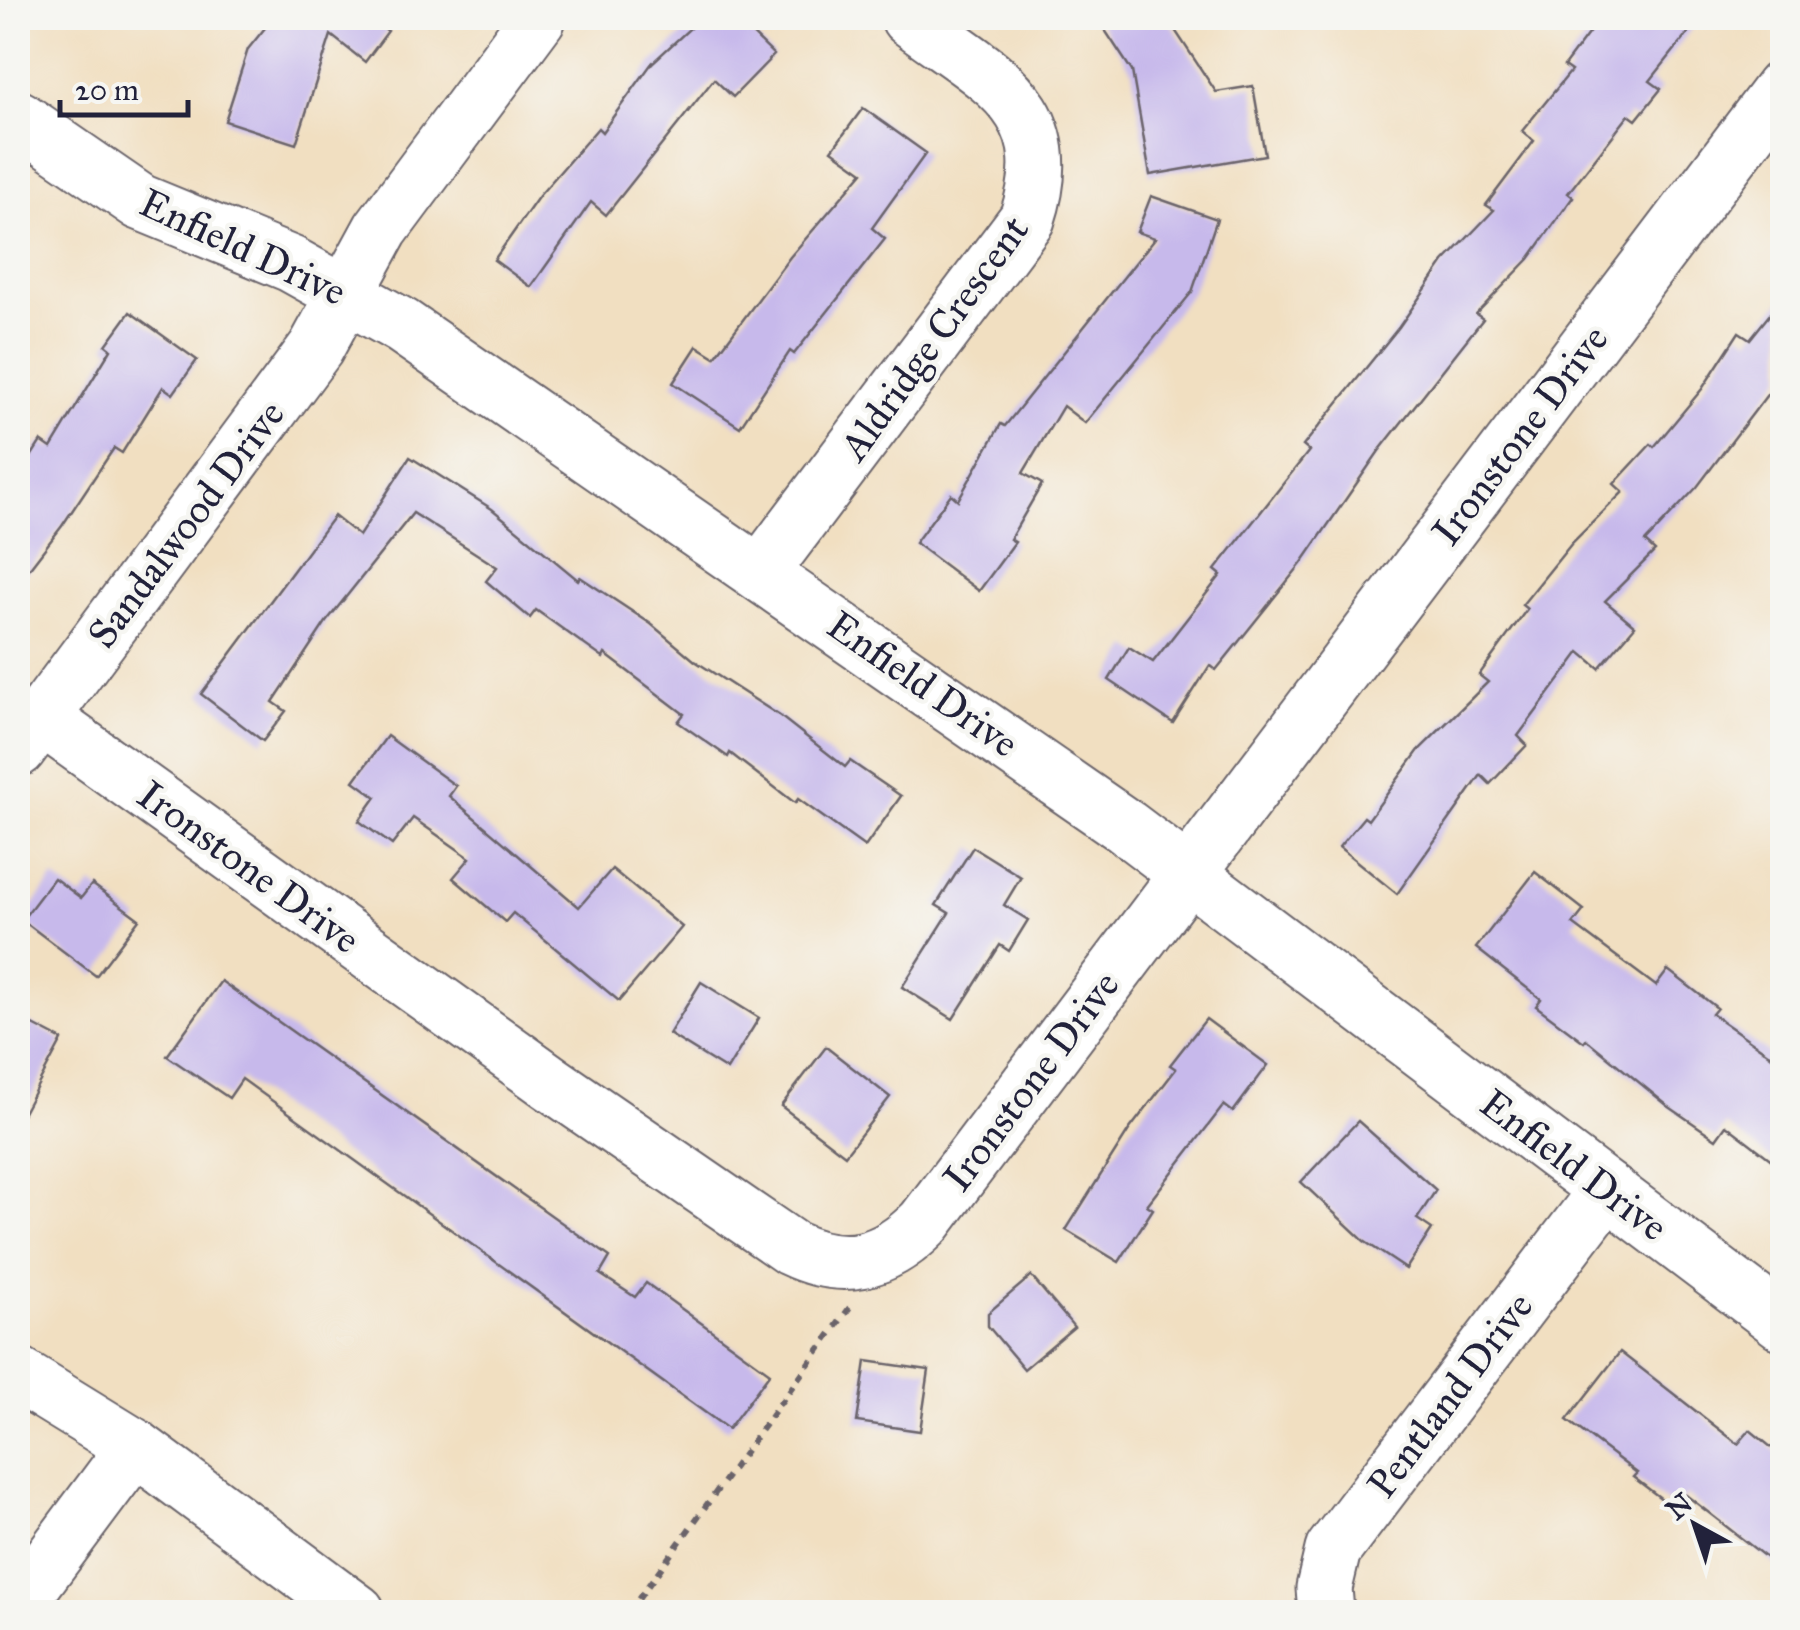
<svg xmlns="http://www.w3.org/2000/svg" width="1800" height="1630" viewBox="0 0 1800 1630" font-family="'IM FELL Great Primer',serif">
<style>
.building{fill:#c7b9eb}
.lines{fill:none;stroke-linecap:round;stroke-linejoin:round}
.minor-casing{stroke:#6a646a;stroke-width:59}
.path{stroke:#6a646a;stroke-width:6;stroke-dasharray:8 8;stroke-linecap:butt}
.minor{stroke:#fff;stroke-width:55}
.labels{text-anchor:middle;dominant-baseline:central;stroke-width:9;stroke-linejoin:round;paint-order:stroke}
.street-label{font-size:40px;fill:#22223b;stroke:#f6f6f2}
</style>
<rect width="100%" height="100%" fill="#f6f6f2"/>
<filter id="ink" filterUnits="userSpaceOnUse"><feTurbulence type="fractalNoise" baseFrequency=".01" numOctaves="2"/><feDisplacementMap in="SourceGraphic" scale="20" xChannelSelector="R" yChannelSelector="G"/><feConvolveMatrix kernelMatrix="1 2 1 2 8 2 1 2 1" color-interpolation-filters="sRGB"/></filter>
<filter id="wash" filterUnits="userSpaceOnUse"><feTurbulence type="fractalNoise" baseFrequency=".0048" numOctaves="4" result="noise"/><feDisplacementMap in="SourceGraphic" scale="40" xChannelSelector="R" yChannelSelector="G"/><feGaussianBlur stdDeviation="2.25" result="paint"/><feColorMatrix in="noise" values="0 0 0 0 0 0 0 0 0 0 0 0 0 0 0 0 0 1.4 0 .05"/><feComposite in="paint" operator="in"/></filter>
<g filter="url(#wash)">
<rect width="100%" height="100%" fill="#f1dfc1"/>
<g id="blocks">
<g class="building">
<polygon points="273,18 371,18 388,31 365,62 331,35 296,144 225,121 248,49"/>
<polygon points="701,18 736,18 774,55 733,97 714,79 606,215 591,202 531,287 494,260 539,196 598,128 602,132 652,63"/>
<polygon points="1097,18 1167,18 1216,92 1253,86 1265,155 1150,175 1132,71"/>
<polygon points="1600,18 1700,18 1650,81 1661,89 1636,120 1629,115 1568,193 1573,197 1529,259 1476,314 1483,319 1379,451 1301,564 1216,670 1210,665 1173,723 1109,680 1129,647 1153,662 1221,575 1215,570 1309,451 1303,446 1399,327 1444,262 1494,210 1486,205 1534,141 1522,131 1571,71 1564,66"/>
<polygon points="863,108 926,153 872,228 885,239 794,354 790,351 740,427 673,383 697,346 715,357 790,257 863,172 832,150"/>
<polygon points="1151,196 1217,219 1192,292 1085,423 1063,406 1023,473 1042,484 1010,539 1015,542 979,591 915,543 951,494 958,500 1001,424 1005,426 1155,238 1137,232"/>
<polygon points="1782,299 1782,375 1697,487 1645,542 1655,551 1605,601 1635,626 1599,668 1580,652 1518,736 1527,745 1490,784 1481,775 1397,894 1339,847 1364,817 1368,820 1419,750 1488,682 1479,675 1527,609 1522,605 1572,543 1623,492 1614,484 1651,444 1654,447 1702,389 1739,332 1750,339"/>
<polygon points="130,312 197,360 173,394 163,387 122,453 114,448 62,526 18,583 18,477 41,441 51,448 111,349 106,345"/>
<polygon points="410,457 492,509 578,580 580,577 651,624 695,661 780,716 845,767 850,761 901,796 865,847 798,799 795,803 730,753 728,757 678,722 684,714 605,654 603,658 536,610 530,618 486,581 497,567 413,513 326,622 273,702 286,711 263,741 201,694 334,516 359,536"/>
<polygon points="387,736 456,786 449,796 579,907 612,869 682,927 619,1001 513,913 505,922 453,878 470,858 413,818 392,845 359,821 376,797 354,781"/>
<polygon points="973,847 1021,877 1004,905 1028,920 1009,951 1000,945 953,1019 902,987 949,913 936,905"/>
<polygon points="1535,872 1584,910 1573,924 1656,986 1668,970 1717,1008 1712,1014 1782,1063 1782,1168 1726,1125 1716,1139 1668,1106 1586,1039 1584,1042 1536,1006 1541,999 1476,948"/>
<polygon points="54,878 81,898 92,884 139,919 96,976 22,920"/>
<polygon points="221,981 610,1257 600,1274 635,1297 646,1283 770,1373 728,1429 242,1079 229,1098 167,1056"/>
<polygon points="701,982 759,1018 727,1070 669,1034"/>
<polygon points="18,1017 62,1040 18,1122"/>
<polygon points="1206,1019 1268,1065 1233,1112 1224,1105 1147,1205 1153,1209 1119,1262 1066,1230 1129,1130 1176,1069 1170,1065"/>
<polygon points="826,1047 890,1097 845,1155 781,1106"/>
<polygon points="1358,1121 1436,1190 1417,1219 1432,1229 1406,1269 1364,1241 1301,1182"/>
<polygon points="1031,1276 1074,1327 1024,1369 988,1326 988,1313"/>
<polygon points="1620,1352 1738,1444 1750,1430 1782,1456 1782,1570 1686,1495 1675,1509 1633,1477 1637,1473 1567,1420"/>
<polygon points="866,1361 929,1370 920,1431 857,1422"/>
</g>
</g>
</g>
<g filter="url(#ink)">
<use href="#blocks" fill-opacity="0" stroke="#6a646a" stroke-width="2.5"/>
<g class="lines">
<defs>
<g id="minor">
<polyline points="18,118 140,202 291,264 402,326 1126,827 1782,1322"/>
<path d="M761,572L1027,219C1065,106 987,77 909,18"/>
<path d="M42,718L551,1083L791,1248C843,1273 884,1263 924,1223L1782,88"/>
<polyline points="18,749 316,348 381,229 538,18"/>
<polyline points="18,1375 135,1447 357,1612"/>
<polyline points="18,1604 135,1447"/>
<polyline points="1326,1612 1324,1588 1333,1550 1607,1190"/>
</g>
</defs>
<use href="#minor" class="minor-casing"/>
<polyline class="path" points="629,1612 850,1307"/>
<use href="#minor" class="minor"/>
</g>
</g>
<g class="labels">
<g class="street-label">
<text transform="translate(243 247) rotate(25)">Enfield Drive</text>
<text transform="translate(934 338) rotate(-54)">Aldridge Crescent</text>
<text transform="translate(1520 435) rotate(-53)">Ironstone Drive</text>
<text transform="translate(186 524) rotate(-53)">Sandalwood Drive</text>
<text transform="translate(923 684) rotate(35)">Enfield Drive</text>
<text transform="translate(249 867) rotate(36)">Ironstone Drive</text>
<text transform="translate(1031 1081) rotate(-53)">Ironstone Drive</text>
<text transform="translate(1574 1165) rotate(37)">Enfield Drive</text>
<text transform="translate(1450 1395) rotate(-53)">Pentland Drive</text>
</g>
</g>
<rect width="1800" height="1630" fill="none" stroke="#f6f6f2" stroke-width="60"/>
<g transform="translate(1695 1525) rotate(320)" stroke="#f6f6f2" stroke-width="8" paint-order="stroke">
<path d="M0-8L18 38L0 25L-18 38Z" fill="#22223b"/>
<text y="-15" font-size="28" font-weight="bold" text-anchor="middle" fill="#22223b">N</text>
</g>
<path d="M60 100v15h128v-15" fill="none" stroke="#22223b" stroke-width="5"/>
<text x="75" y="100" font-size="30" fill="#22223b" stroke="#f6f6f2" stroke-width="8" paint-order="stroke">20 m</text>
</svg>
